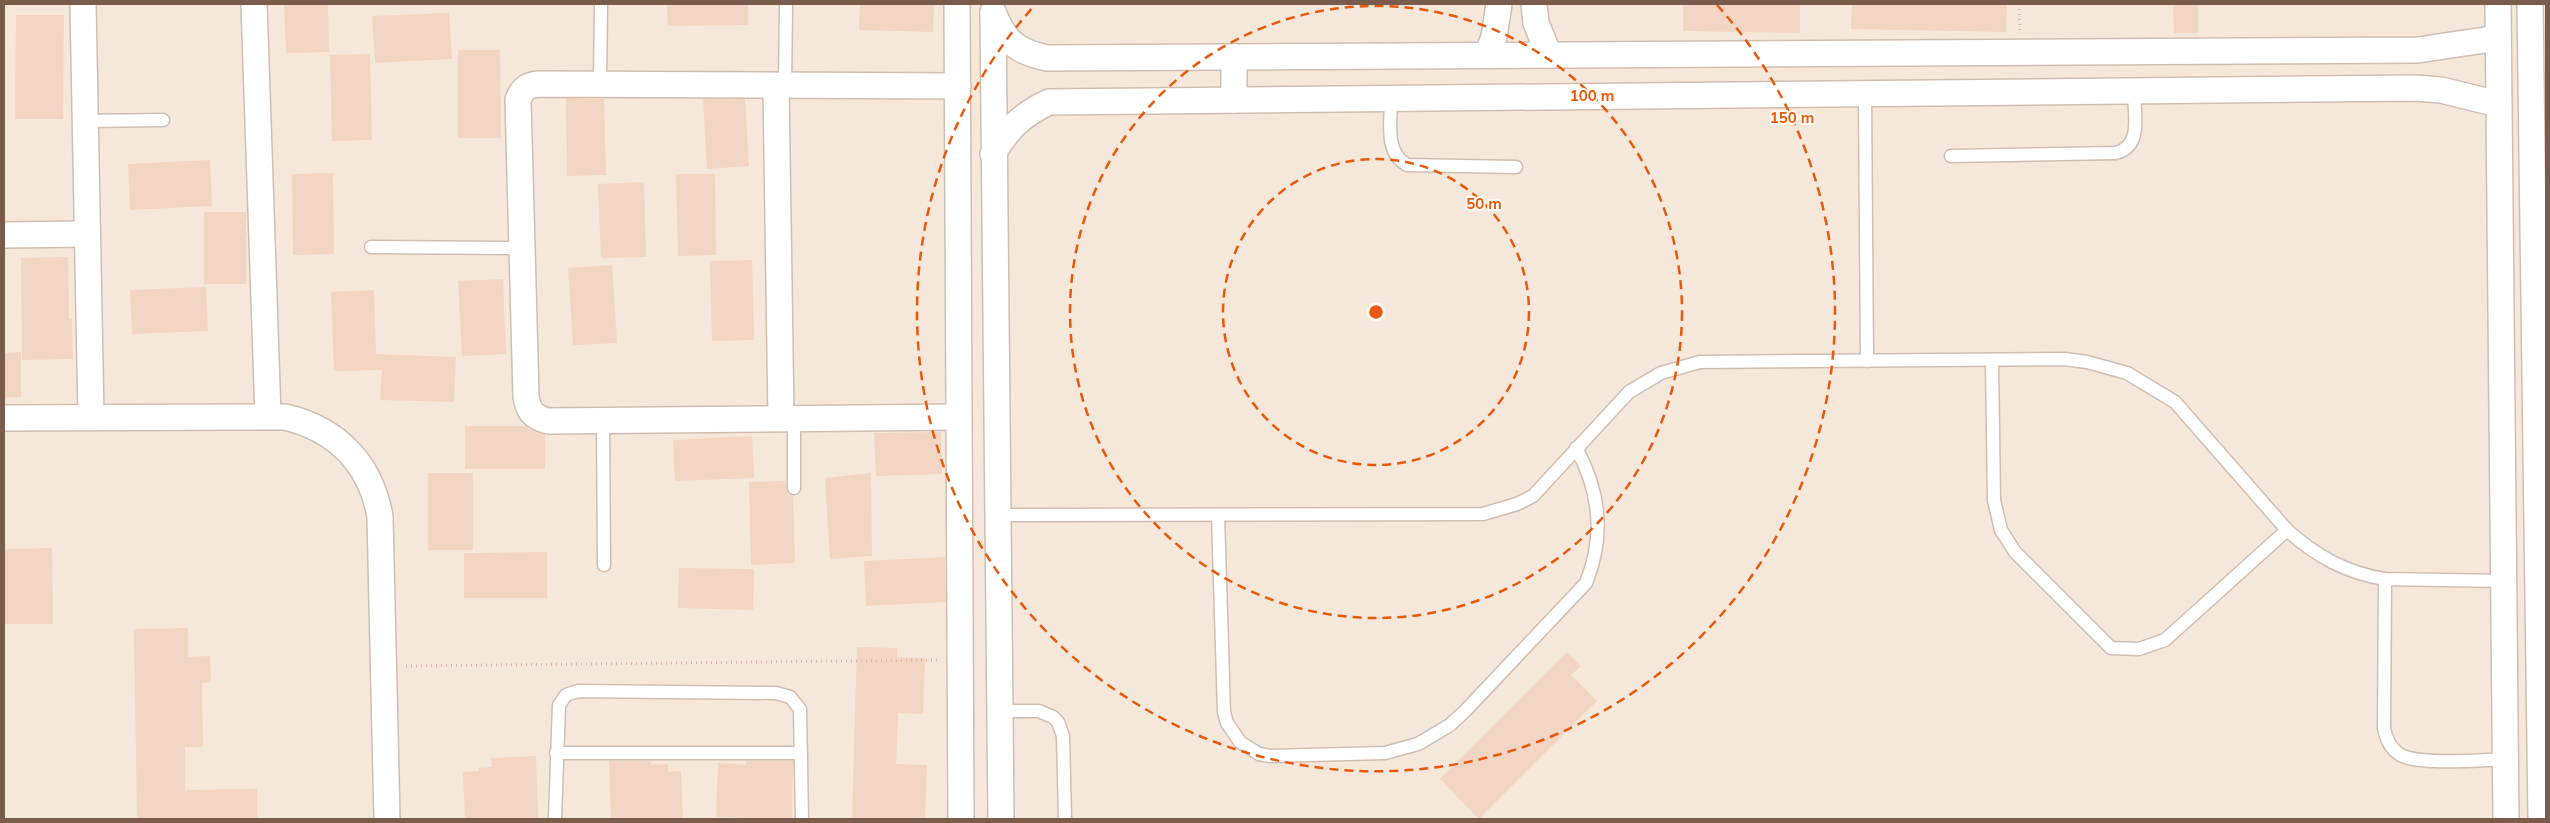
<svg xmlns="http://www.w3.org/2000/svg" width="2550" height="823" viewBox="0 0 2550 823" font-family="Mulish,sans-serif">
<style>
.residential{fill:#f5e8da}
.building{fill:#f3d5c3}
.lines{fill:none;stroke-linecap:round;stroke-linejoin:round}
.service-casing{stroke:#d1beb0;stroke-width:15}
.minor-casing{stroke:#d1beb0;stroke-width:28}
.path{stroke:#d9b8a5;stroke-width:3;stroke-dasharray:1 4;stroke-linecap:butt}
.service{stroke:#fff;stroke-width:12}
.minor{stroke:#fff;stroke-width:25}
.ring{fill:none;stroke:#e8590c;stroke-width:2.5;stroke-dasharray:9 6}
.centre{fill:#e8590c;stroke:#fffaf3;stroke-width:2.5}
.ring-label{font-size:15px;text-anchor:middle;font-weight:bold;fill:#e8590c;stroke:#fffaf3;stroke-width:4;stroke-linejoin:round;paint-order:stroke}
</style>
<rect width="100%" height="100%" fill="#fdf6ec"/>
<rect class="residential" x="4" y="4" width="2542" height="815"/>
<g class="building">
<polygon points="284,4 328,4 329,52 286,53"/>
<polygon points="667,4 748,4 748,25 668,26"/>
<polygon points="860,4 934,4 933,32 859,30"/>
<polygon points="1683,4 1800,4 1800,33 1683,31"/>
<polygon points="1852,4 2007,4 2006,32 1851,29"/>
<polygon points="2173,4 2198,4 2198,33 2174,33"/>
<polygon points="449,13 452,59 375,63 372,16"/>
<polygon points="16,15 64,15 63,119 15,119"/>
<polygon points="458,50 500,50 501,138 458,138"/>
<polygon points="370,54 372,140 332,141 330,55"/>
<polygon points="566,98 604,99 606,175 567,176"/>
<polygon points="703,99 745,99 749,166 707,169"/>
<polygon points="210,160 212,206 130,210 128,164"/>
<polygon points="333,173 334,254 293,255 292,174"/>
<polygon points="676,174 715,174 716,255 678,256"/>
<polygon points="644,182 646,257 601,258 598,184"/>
<rect x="204" y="212" width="42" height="72"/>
<polygon points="68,257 69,319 72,319 73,359 22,360 21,258"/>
<polygon points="752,260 754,340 712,341 710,261"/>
<polygon points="612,265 617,343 573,345 568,268"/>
<polygon points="503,279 506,354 462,356 458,281"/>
<polygon points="206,287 208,331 132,334 130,290"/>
<polygon points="374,290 376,354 456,357 454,402 380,400 382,370 334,371 331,292"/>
<polygon points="21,352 21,397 4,398 4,353"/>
<polygon points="465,426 525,426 545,435 545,469 465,469"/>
<polygon points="941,432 942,474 876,476 874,433"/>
<polygon points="752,436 754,478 675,481 673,440"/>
<rect x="428" y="473" width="45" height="77"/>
<polygon points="871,473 872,556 830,559 825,478"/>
<polygon points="786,481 787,492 793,496 795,563 751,565 749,482"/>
<polygon points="52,548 53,624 4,624 4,549"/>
<polygon points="547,552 547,598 464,598 464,553"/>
<polygon points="945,557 946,602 866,606 864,561"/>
<polygon points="679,568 754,569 753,610 678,608"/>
<polygon points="188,628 188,657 210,656 211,682 202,683 203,747 185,747 185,790 257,789 257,819 137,819 134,629"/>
<polygon points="857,647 897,648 897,657 925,658 923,714 898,713 896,764 927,765 925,818 852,819"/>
<polygon points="1567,652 1581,666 1571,675 1597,701 1479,819 1440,779"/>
<polygon points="536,756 538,819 465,818 463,772 479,771 478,768 492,767 491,758"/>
<polygon points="609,761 651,761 651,765 668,764 668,772 681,771 683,819 611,819"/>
<polygon points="746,761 793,761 792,819 716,817 718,763 746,765"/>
</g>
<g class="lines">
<defs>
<g id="service">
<polyline points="600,85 601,4"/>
<polyline points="785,86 786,5"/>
<polyline points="1865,94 1867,361"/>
<path d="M1391,99C1391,121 1384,152 1407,165L1516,167"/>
<polyline points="84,121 163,120"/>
<path d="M1951,156L2116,153C2143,146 2134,114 2134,92"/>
<polyline points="371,247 522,248"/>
<polyline points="1992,360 1994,500 2001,530 2015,552 2111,648 2139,649 2165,640 2287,530"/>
<polyline points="794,418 794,488"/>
<polyline points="603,421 604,565"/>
<path d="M998,515L1483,514L1517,504L1533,496L1629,392L1661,373L1700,362L2064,359L2087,362L2127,373L2175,402L2287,530C2316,556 2346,573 2385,579L2503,581"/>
<path d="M1218,515L1224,712L1227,723L1240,742L1259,754L1270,756L1385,753L1418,744L1450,725L1465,711L1586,583C1605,536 1600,491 1576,448"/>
<path d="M2385,579L2384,728C2386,739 2390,748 2399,754C2416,766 2481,760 2504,759"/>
<polyline points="1000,711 1039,711 1053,717 1058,722 1063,736 1065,819"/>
<polyline points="556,753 801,753"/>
<polyline points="555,819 559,705 566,695 578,691 776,693 790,697 800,709 802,819"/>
</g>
<g id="minor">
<polyline points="83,4 91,417"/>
<polyline points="254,4 268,416"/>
<polyline points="957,4 961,819"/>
<polyline points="1534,4 1536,23 1549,55"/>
<polyline points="2498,4 2506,819"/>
<polyline points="2530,4 2541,819"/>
<path d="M993,12C1004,41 1017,52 1047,58L2418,50L2498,38"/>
<polyline points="993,14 1001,819"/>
<polyline points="1487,55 1494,37 1499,4"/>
<polyline points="776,86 781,418"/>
<polyline points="1234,100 1234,57"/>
<path d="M993,154C1007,129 1023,114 1049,102L2415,88L2441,90L2498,104"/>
<polyline points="4,235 86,234"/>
<path d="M958,417L548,421C533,417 528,411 526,396L518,100C522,89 527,85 539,84L958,86"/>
<path d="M4,418L285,417C337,429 371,464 380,517L387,819"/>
</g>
</defs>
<use href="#service" class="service-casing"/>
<use href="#minor" class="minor-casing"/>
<g class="path">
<polyline points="2019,4 2020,32"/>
<polyline points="406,666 939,660"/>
</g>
<use href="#service" class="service"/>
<use href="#minor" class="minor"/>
</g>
<g class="ring">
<circle cx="1376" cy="312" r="153"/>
<circle cx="1376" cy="312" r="306"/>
<path d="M1717 5A459 459 0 1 1 1035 5"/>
</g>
<circle cx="1376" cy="312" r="8" class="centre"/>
<g class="ring-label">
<text x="1592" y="101">100 m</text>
<text x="1792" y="123">150 m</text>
<text x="1484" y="209">50 m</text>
</g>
<rect width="2550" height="823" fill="none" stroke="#7a5c4d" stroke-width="10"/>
</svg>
